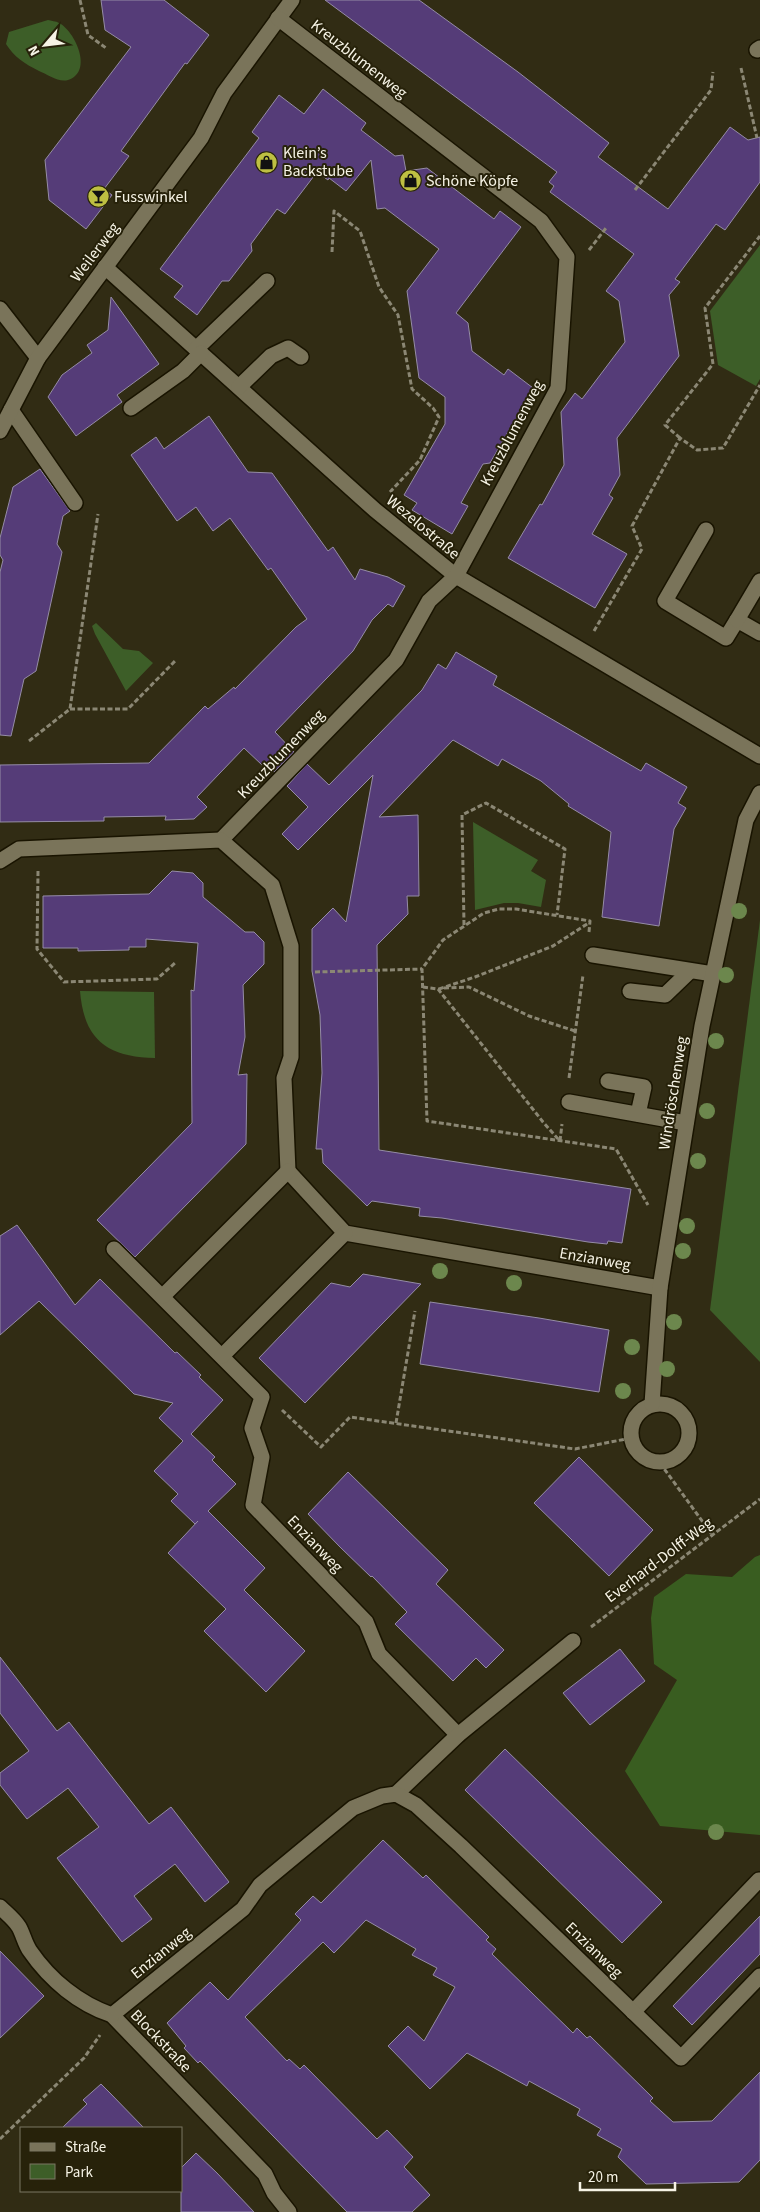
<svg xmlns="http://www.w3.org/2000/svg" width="760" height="2212" viewBox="0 0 760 2212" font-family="'Source Sans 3',sans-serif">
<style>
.green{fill:#3d5e28}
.forest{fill:#395d20}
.building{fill:#553c78;stroke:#958ca6}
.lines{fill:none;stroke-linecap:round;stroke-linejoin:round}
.minor-casing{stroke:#191400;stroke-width:18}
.path{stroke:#8b8774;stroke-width:3;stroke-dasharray:5 2.5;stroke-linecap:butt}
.minor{stroke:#7a745a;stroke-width:15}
.tree{fill:#6c874d}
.labels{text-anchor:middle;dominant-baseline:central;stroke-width:4;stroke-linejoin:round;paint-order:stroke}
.street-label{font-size:16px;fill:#f6f3e5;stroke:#27220a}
.poi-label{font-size:16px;fill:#f6f3e5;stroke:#27220a;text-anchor:start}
</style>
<rect width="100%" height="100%" fill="#312c14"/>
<g class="green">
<path d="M48,20C51,21 56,21 59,23C75,31 94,72 68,80C59,83 47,74 39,71C25,64 14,57 6,44L9,32Z"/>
<polygon points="760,245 760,379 756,386 718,365 710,311"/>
<polygon points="96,623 123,649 139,651 153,663 126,691 95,634 92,626"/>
<polygon points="473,822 538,860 531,871 546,880 541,907 518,903 504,903 475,910"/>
<polygon points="760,920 760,1362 710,1310"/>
<path d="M80,991L154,992L155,1058C107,1057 84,1040 80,991Z"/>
</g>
<polygon class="forest" points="760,1555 760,1835 660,1826 625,1771 677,1680 654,1664 651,1618 654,1597 686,1574 732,1577 755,1557"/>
<g class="building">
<polygon points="101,0 164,0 209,35 187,64 185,63 121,151 129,156 104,189 112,195 86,229 49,200 45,160 131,47 105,30"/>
<polygon points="325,0 419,0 518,72 609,143 598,157 668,209 730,127 748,140 760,137 760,182 725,230 716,224 675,279 680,282 669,295 679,356 617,438 620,475 609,495 613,498 592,534 627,554 595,608 508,558 540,504 542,505 564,465 561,412 575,393 582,399 625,342 619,301 606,291 634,254 550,192 554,186 549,182 557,172"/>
<polygon points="323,89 366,123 361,130 395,156 403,155 406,171 427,168 494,219 500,211 521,227 456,313 468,323 472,351 504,375 508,369 537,391 516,427 512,425 490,463 483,464 461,503 468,506 452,534 412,510 417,503 404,495 445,424 445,397 419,378 407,291 439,249 385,208 377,209 371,160 346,191 329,178 328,180 317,172 285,214 277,209 251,244 252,251 229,281 222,281 197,315 174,297 183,286 160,269 259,138 252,132 279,95 304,114"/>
<polygon points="111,297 159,364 117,395 122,402 76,436 48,397 62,375 92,353 87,345 108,330"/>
<polygon points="209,416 248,472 272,473 328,551 333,547 355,580 360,569 388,577 405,586 393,607 388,604 372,620 353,651 275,732 294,752 274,772 264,763 262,765 244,748 197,797 207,807 194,819 165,820 166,816 104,817 104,821 0,822 0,765 149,763 205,706 208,709 234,687 235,689 296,627 307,619 271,568 268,570 230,518 213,531 196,507 177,521 131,455 156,437 164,449"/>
<polygon points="40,469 70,511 63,516 57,544 62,552 36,671 24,679 11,736 0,735 0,572 3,560 0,555 0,538 13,487"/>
<polygon points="456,652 497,676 493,685 641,771 646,763 687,787 678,803 686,808 674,829 659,926 602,917 611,832 568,806 569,804 541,781 502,759 498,766 453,740 379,817 418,815 419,896 407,896 408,914 377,945 379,1150 631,1189 622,1243 608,1241 607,1244 588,1242 442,1218 419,1216 420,1208 372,1201 367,1206 323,1163 322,1149 316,1149 322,1073 320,1015 312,971 312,929 333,908 346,922 373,775 298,850 282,834 308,807 287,786 307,764 329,785 422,690 438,664 446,669"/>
<polygon points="172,871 193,873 203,883 203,897 245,932 254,932 264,942 264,964 243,985 245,1037 238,1075 247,1074 246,1144 135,1257 97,1220 192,1123 191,990 194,991 198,943 146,939 146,947 129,947 129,950 78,951 78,948 43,948 43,896 149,894"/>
<polygon points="17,1225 75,1305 100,1279 175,1353 177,1352 201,1375 199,1377 223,1400 191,1434 215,1457 212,1460 236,1484 208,1511 265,1568 244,1590 305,1651 266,1692 204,1631 226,1609 168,1553 198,1521 195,1524 171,1501 178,1494 154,1471 183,1441 159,1418 173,1403 134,1394 39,1301 0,1335 0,1236"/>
<polygon points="363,1274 421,1284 305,1403 259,1358 331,1283 350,1287"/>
<polygon points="430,1302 539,1318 609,1330 599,1392 420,1364"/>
<polygon points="579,1457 653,1530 609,1576 534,1503"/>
<polygon points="348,1472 448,1570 436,1584 504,1650 486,1668 476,1658 453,1681 395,1624 407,1612 372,1576 371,1577 340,1547 308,1514"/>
<polygon points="620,1649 645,1681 590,1725 563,1693"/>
<polygon points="0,1657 57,1731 69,1722 149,1824 171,1807 229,1882 205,1902 175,1864 134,1896 152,1919 122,1942 57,1858 99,1827 68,1788 27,1819 0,1785 0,1773 29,1751 0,1713"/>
<polygon points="505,1749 662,1902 622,1943 465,1790"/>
<polygon points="383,1840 423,1878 426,1875 489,1937 486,1940 496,1949 492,1954 573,2033 577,2028 587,2038 590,2036 653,2098 650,2101 673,2122 712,2121 760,2072 760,2160 739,2182 646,2184 618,2157 622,2149 597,2135 601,2129 577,2115 580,2109 529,2081 527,2086 467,2053 430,2089 388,2046 408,2026 424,2041 455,1987 433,1975 437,1968 412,1955 416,1949 366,1920 334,1953 323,1942 245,2017 287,2061 289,2059 300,2069 304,2065 377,2139 387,2130 413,2157 404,2167 430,2195 412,2212 347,2212 200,2061 198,2063 184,2048 186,2046 167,2023 210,1982 228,2000 301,1920 295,1914 313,1896 321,1903"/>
<polygon points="760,1916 760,1954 692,2025 673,2006"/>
<polygon points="0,1951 44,1996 0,2038"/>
<polygon points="101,2084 110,2093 144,2128 62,2128 87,2104 83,2100"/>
<polygon points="196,2153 217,2173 254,2212 181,2212 181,2168"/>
</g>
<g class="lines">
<defs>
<g id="minor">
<polyline points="757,50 760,48"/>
<polyline points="105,267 375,510 456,576 760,756"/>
<polyline points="0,309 38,358"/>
<polyline points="196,349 267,281"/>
<polyline points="239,387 271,356 288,348 301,357"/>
<polyline points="131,408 183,371 201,353"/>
<polyline points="11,410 75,503"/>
<polyline points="0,431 38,358 201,138 224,93 292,0"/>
<polyline points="706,530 665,601 726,638 737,620 760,633"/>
<polyline points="737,620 760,581"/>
<polyline points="221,840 396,660 429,601 456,576 558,388 567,257 541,221 278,18"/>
<polyline points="0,861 19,849 221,840 272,885 291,946 291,1057 284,1078 288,1171"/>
<polyline points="593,955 713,974"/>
<polyline points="630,991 665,995 690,971"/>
<polyline points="608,1081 644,1087 638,1114"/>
<polyline points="569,1102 686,1123"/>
<polyline points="288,1171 345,1233 660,1288"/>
<polyline points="114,1249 262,1397 252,1428 262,1457 253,1505 366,1622 379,1654 458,1735"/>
<polyline points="163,1296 288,1171"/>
<polyline points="222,1356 345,1233"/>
<circle cx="660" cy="1433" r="29"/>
<polyline points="652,1404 660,1288 702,1026 746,820 760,793"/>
<polyline points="396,1794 458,1735 573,1641"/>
<path d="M0,1907C6,1913 14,1919 19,1927C23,1934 25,1944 30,1951C50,1980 79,2004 112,2015L265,2174L274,2193L289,2212"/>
<polyline points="633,2012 759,1880"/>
<polyline points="112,2015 243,1909 260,1885 353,1808 382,1796 396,1794 416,1805 461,1846 681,2058 760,1976"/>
</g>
</defs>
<use href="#minor" class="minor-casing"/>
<g class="path">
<polyline points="80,0 88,35 106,48"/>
<polyline points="741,68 757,138"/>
<polyline points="635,190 711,90 713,72"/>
<polyline points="589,250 606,228"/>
<polyline points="332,252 334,211 360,231 379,287 398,315 412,389 433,408 439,417 420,460 390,492"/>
<polyline points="680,438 665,425 713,364 705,308 760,236"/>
<polyline points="594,631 642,549 632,526 680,438 697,450 723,448 760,385"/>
<polyline points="70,709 128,709 176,660"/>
<polyline points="29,741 70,709 98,514"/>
<polyline points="38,871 37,949 64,982 157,979 175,963"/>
<polyline points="464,925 462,815 486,803 565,849 557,915"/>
<polyline points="589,932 590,921 516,909 499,909 484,913 443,940 422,969 427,1121 616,1149 648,1205"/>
<polyline points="315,972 422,969"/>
<polyline points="423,987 438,989 543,1122 559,1140"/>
<polyline points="444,988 469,987 529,1016 575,1031"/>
<polyline points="439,989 475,977 553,946 590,922"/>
<polyline points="569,1078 583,975"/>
<polyline points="560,1141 562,1124"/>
<polyline points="282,1410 321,1447 350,1417 575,1449 631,1438"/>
<polyline points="396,1423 415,1311"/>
<polyline points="660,1463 713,1536"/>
<polyline points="591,1627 760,1499"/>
<polyline points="0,2139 84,2058 100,2035"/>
</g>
<use href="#minor" class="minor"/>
</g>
<g class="tree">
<circle cx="739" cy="911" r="8"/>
<circle cx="726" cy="975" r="8"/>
<circle cx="716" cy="1041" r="8"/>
<circle cx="707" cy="1111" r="8"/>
<circle cx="698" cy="1161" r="8"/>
<circle cx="687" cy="1226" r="8"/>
<circle cx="683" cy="1251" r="8"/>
<circle cx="440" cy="1271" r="8"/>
<circle cx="514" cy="1283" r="8"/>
<circle cx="674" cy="1322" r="8"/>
<circle cx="632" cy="1347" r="8"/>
<circle cx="667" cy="1369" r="8"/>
<circle cx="623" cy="1391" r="8"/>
<circle cx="716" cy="1832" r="8"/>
</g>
<defs>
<symbol id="shop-disc" viewBox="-11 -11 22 22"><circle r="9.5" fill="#bebf42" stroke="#27220a"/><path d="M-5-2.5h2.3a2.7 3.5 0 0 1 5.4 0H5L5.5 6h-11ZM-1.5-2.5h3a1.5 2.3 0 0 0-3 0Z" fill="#111"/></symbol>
<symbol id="bar-disc" viewBox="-11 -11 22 22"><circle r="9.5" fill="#bebf42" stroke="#27220a"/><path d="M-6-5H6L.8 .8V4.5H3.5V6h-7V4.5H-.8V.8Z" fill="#111"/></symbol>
</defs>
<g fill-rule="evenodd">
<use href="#shop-disc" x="254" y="150" width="25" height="25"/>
<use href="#shop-disc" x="398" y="168" width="25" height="25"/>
<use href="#bar-disc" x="86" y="184" width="25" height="25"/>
</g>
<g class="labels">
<g class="street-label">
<text transform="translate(359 59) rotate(38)">Kreuzblumenweg</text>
<text transform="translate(95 252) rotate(-53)">Weilerweg</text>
<text transform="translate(512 433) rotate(-62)">Kreuzblumenweg</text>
<text transform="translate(423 527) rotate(40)">Wezelostraße</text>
<text transform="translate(281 754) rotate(-46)">Kreuzblumenweg</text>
<text transform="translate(673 1093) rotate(-81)">Windröschenweg</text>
<text transform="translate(595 1259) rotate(10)">Enzianweg</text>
<text transform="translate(315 1544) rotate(46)">Enzianweg</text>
<text transform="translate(659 1560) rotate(-37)">Everhard-Dolff-Weg</text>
<text transform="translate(594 1950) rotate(44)">Enzianweg</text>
<text transform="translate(161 1953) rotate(-39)">Enzianweg</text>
<text transform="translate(161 2041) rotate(46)">Blockstraße</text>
</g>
<g class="poi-label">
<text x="283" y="153">Klein’s<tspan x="283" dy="18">Backstube</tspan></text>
<text x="426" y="181">Schöne Köpfe</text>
<text x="114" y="197">Fusswinkel</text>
</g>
</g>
<rect x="20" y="2127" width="162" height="65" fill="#27220a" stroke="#7a7662"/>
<rect x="30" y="2143" width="25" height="8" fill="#7a745a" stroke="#7a7662"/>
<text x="65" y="2152" font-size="15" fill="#f6f3e5">Straße</text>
<rect x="30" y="2164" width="25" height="15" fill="#3d5e28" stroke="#7a7662"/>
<text x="65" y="2177" font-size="15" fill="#f6f3e5">Park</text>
<g transform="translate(45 45) rotate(242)" stroke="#27220a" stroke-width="4" paint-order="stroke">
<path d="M0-4L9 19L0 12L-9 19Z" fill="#f6f3e5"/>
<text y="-8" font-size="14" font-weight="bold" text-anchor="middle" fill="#f6f3e5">N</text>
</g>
<path d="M580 2182v8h95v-8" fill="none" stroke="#f6f3e5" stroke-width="2.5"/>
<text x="588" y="2182" font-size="15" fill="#f6f3e5" stroke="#27220a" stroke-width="4" paint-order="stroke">20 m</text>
</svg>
